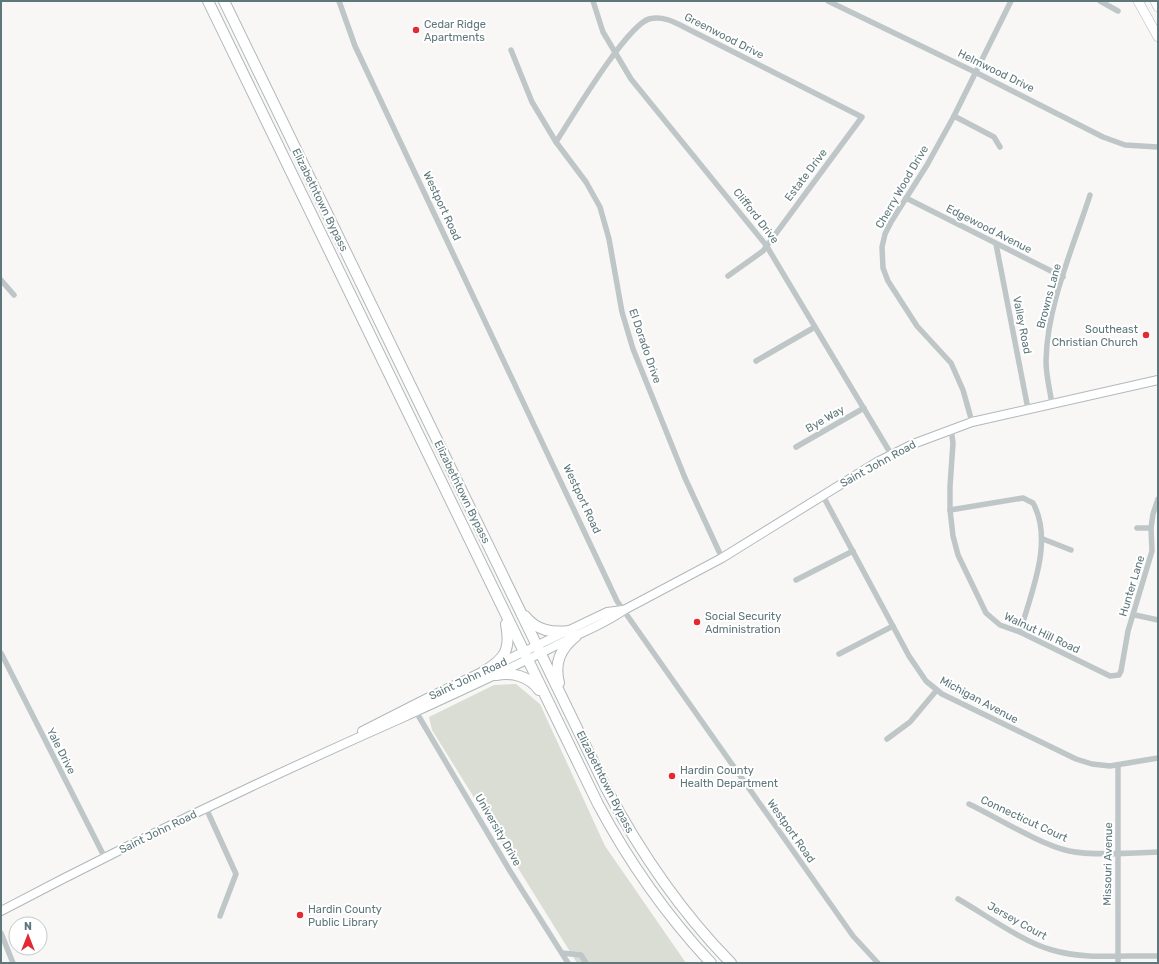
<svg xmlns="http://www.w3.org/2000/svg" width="1159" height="964" viewBox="0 0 1159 964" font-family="Rubik,sans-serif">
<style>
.green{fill:#daddd4}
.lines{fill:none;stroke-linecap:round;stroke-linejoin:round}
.secondary-casing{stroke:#afb9bb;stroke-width:10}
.primary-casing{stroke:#b0b9bb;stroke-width:10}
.highway-casing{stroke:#b0b8b9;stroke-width:12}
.street{stroke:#bfc6c8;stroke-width:5.5}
.secondary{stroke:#fff;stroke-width:8}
.primary{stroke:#fff;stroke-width:9}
.highway{stroke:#fff;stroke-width:10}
.poi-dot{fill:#e52933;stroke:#fff;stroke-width:1.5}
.labels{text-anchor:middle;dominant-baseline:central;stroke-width:4;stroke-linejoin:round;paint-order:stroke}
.poi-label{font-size:11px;fill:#5e777b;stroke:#fff;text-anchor:start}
.street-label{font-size:11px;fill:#5e777b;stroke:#fff}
</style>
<rect width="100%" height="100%" fill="#f8f7f5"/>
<polygon class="green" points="516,684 540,704 605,846 686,963 577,963 432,730 429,717 494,685"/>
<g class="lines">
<defs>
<g id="secondary">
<polyline points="362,731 427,698 607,612 623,610"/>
<path d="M1,911C132,842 266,778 402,718C457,693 512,668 565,641C585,631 606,623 624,610L722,558L877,462L913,444L972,422L1158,380"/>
</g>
<g id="primary">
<polyline points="1138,1 1158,37"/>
<polyline points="1155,1 1158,7"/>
</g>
<g id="highway">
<path d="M208,1L598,804C629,862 666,915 711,963"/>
<path d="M224,1L606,788C640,852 680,911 731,963"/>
<path d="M525,616C537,631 552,633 570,631"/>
<path d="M483,672C505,659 511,650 506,624"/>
<path d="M496,675C512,672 529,676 539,690"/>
<path d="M559,683C554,663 560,649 576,636"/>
</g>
</defs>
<use href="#secondary" class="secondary-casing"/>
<use href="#primary" class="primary-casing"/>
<use href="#highway" class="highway-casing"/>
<g class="street">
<polyline points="339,1 355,46 617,601 853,936 878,963"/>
<polyline points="593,1 603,32 631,79 766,245 891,454"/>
<polyline points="828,1 977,73 1103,137 1125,145 1158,147"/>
<polyline points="1100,1 1118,11"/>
<polyline points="511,50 532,102 556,142 586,182 600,207 609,239 622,312 633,349 685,478 722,558"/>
<polyline points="954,116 994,137 1000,147"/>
<path d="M556,142C571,119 626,26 649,19C662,16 673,21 684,27L862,117L763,251L728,276"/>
<polyline points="906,198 1063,277"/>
<polyline points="996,244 1028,409"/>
<polyline points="1,280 14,295"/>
<polyline points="756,361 815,327"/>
<path d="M1052,404C1050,390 1046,376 1046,361C1047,305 1073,248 1090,195"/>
<polyline points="972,422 963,390 951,363 917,326 888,281 883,268 882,247 885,234 891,222 927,165 954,116 1011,1"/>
<polyline points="951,429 953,443 950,486 950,510 953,536 958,555 986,613 1000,625 1020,632 1110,676 1119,675 1121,671 1128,631 1152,551 1151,528 1153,514 1158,499"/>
<polyline points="796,447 864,408"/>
<polyline points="823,496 909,656 926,681 942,694 1076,759 1092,764 1110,766 1158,758"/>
<path d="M950,510L1023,498L1033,503C1054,541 1031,593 1020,632"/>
<polyline points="1137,528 1151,528"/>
<polyline points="1043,539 1071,550"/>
<polyline points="796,580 853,551"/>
<polyline points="1135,615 1158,620"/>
<polyline points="1,653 105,858"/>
<polyline points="839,654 893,626"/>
<polyline points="415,710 510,871 568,963"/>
<polyline points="887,739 910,722 936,691"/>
<path d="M969,804C998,818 1039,844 1069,851C1092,856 1134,853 1158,852"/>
<polyline points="206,808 236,874 220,916"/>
<path d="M958,899C986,915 1023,942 1052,950C1085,960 1124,955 1158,956"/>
<polyline points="1,933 13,963"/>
<polyline points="562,953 581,955 586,963"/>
<polyline points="1118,963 1118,766"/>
</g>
<use href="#secondary" class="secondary"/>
<use href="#primary" class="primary"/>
<use href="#highway" class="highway"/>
</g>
<g class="poi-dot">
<circle cx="416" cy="30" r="4"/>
<circle cx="1146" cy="335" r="4"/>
<circle cx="697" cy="622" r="4"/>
<circle cx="672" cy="776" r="4"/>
<circle cx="300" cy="915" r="4"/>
</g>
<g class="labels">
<g class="poi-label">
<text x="424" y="24">Cedar Ridge<tspan x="424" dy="13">Apartments</tspan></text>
<text x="1138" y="329" text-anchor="end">Southeast<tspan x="1138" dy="13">Christian Church</tspan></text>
<text x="705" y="616">Social Security<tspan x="705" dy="13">Administration</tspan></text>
<text x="680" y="770">Hardin County<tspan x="680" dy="13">Health Department</tspan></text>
<text x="308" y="909">Hardin County<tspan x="308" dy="13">Public Library</tspan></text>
</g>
<g class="street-label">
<text transform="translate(724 36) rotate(27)">Greenwood Drive</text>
<text transform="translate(996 71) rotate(26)">Helmwood Drive</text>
<text transform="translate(806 175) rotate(-53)">Estate Drive</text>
<text transform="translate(902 187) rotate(-60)">Cherry Wood Drive</text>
<text transform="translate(320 200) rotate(64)">Elizabethtown Bypass</text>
<text transform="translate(442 206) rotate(65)">Westport Road</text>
<text transform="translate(756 216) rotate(52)">Clifford Drive</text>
<text transform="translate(989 229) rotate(27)">Edgewood Avenue</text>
<text transform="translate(1049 296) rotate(-75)">Browns Lane</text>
<text transform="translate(1022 325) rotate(79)">Valley Road</text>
<text transform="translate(645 346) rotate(71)">El Dorado Drive</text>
<text transform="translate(825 419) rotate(-30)">Bye Way</text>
<text transform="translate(878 464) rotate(-29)">Saint John Road</text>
<text transform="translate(462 492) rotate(64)">Elizabethtown Bypass</text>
<text transform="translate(582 499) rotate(65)">Westport Road</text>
<text transform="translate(1132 586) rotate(-73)">Hunter Lane</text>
<text transform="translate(1042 633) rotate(25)">Walnut Hill Road</text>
<text transform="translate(468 679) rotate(-25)">Saint John Road</text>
<text transform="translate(979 700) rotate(28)">Michigan Avenue</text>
<text transform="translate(61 751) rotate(63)">Yale Drive</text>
<text transform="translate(605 782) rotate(63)">Elizabethtown Bypass</text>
<text transform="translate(1024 819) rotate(25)">Connecticut Court</text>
<text transform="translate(498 830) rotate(60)">University Drive</text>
<text transform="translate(791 831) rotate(55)">Westport Road</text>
<text transform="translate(158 832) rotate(-26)">Saint John Road</text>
<text transform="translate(1108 864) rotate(-89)">Missouri Avenue</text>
<text transform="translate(1017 921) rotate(29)">Jersey Court</text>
</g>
</g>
<rect width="1159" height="964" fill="none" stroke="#5e777b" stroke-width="4"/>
<g transform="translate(28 936)"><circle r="19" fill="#ffffff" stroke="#bfc9ca"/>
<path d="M0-3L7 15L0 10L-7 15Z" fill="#e52933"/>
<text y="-6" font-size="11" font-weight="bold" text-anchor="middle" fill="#5e777b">N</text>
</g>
</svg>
